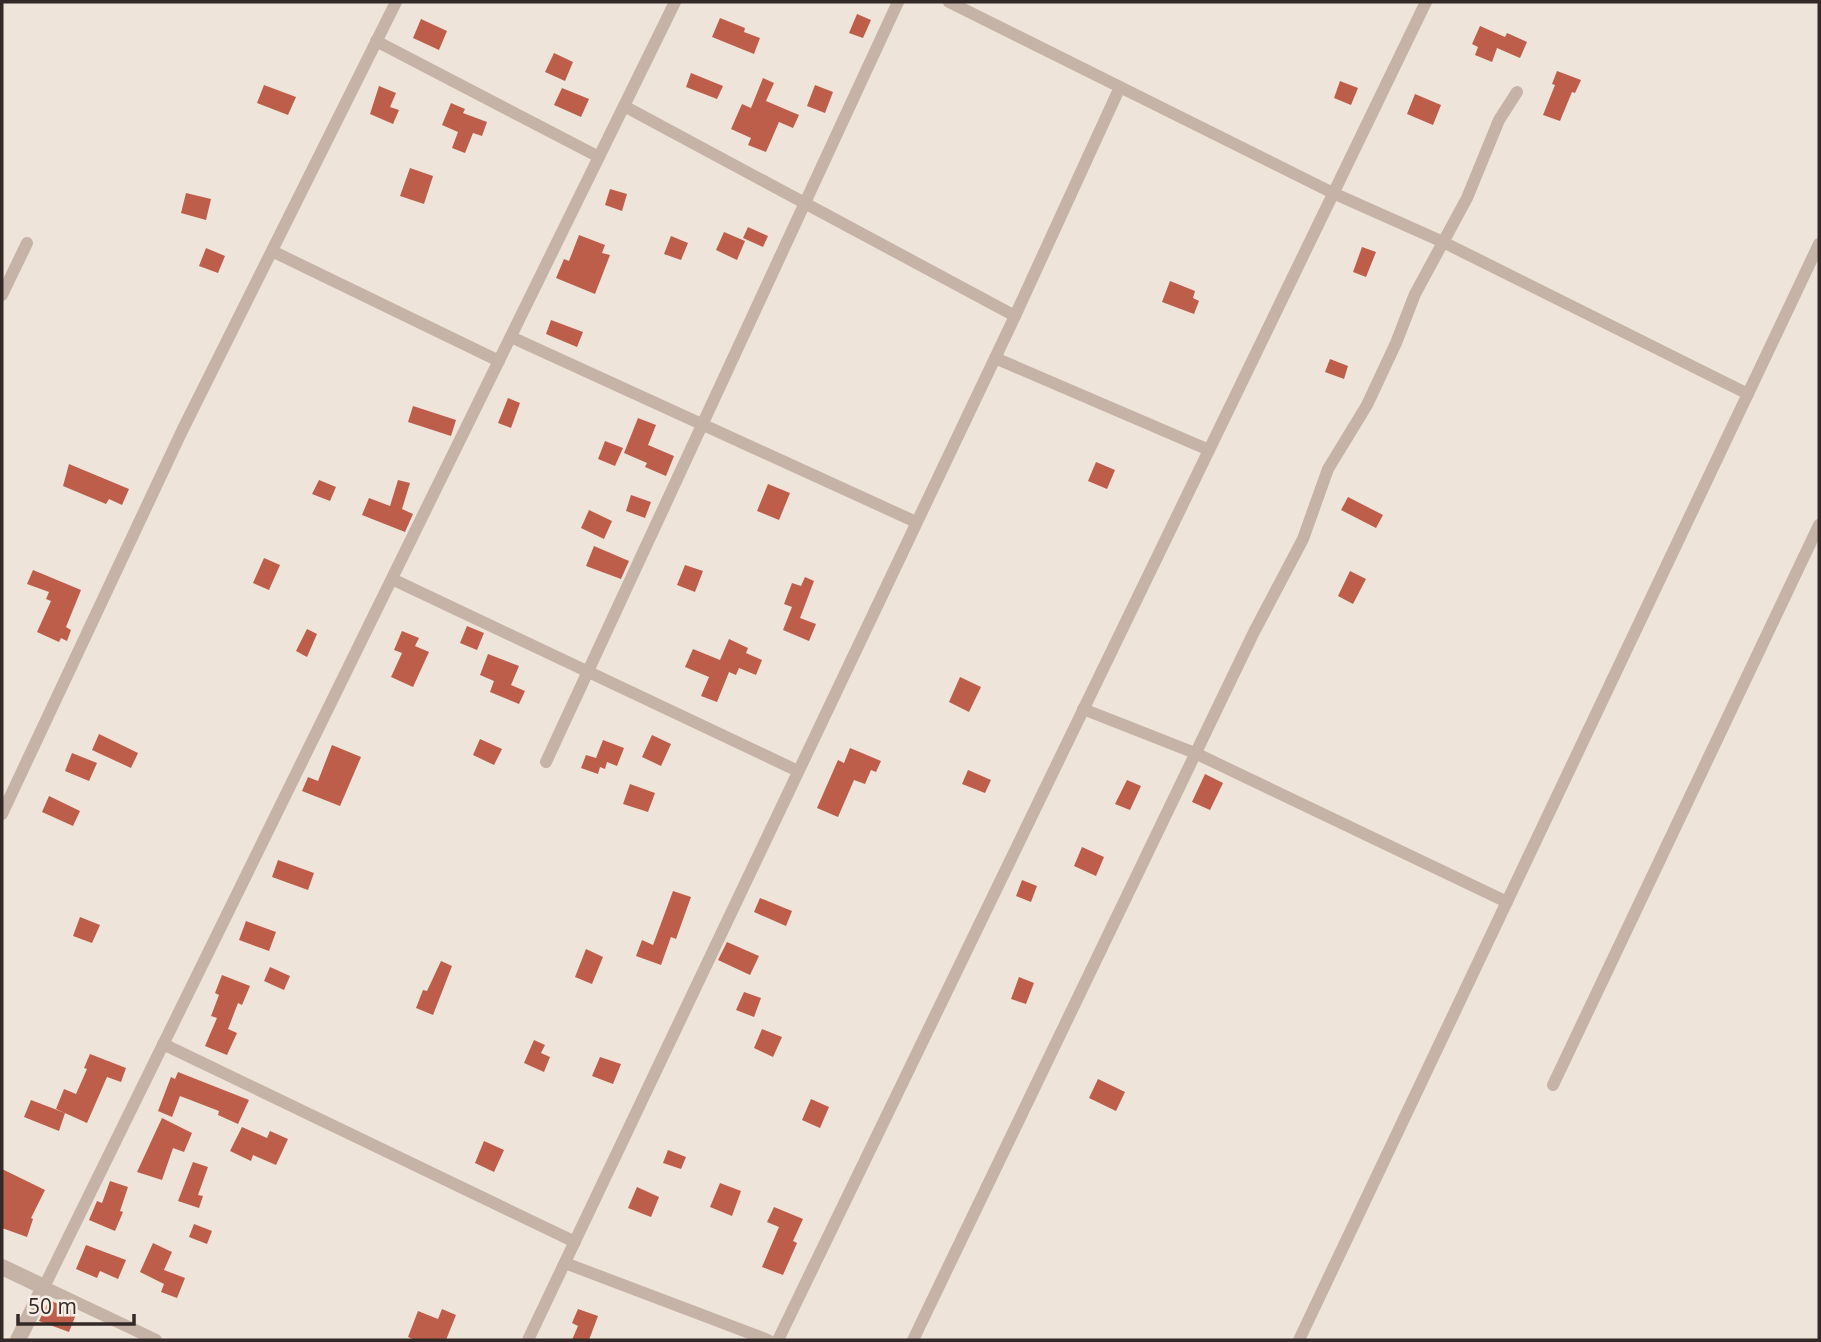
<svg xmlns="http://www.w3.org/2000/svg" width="1821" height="1342" viewBox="0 0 1821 1342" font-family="'Open Sans',sans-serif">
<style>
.building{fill:#bd5e4a}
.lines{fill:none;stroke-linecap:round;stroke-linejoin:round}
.minor{stroke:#c6b3a7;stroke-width:12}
.tertiary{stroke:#c6b3a7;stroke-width:16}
</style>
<rect width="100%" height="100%" fill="#efe4da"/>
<g class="building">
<polygon points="857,14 871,20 863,38 849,33"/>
<polygon points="720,18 745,28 744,32 760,38 754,54 712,37"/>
<polygon points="421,19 447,31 439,50 413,38"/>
<polygon points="1480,26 1505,37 1507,33 1527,42 1520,58 1497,48 1492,62 1475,55 1478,47 1472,44"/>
<polygon points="554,53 573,62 565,81 545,72"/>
<polygon points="1557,71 1581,80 1575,93 1572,92 1560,121 1543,115 1555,85 1552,84"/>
<polygon points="691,73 723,86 717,99 686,87"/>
<polygon points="763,78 774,83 766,101 799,115 793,128 779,122 766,152 748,145 751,138 731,129 742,104 751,108"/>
<polygon points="1340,81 1358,88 1351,105 1334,98"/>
<polygon points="264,85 296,97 288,115 257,103"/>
<polygon points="815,85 833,92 825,113 807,106"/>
<polygon points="379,86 396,93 390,107 399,110 393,124 370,114"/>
<polygon points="562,88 589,99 581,117 554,105"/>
<polygon points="1415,94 1441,105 1433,125 1407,114"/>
<polygon points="451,103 465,109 463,113 487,122 482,136 473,133 465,153 452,148 458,132 442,125"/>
<polygon points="410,168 433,176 424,204 400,196"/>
<polygon points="610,189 627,194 622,211 605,205"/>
<polygon points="186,193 211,199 206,220 181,213"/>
<polygon points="748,227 768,236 763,247 743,238"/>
<polygon points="724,232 745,241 737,260 716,250"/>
<polygon points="579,235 605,245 602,253 610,255 595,294 556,278 564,259 569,261"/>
<polygon points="671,236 688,243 681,260 664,254"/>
<polygon points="1362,247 1376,252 1366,277 1353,272"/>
<polygon points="206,248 225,256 218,273 199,266"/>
<polygon points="1170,281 1195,291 1193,298 1199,301 1194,314 1162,302"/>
<polygon points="551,320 583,332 577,347 546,334"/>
<polygon points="1330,359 1348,366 1344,379 1325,372"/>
<polygon points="508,398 520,403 511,428 498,423"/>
<polygon points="413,406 456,420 451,436 408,422"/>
<polygon points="638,418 656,425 648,445 674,456 666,476 645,467 647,463 624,453"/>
<polygon points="605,441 623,448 615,466 598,459"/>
<polygon points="1096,462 1115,470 1107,489 1088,481"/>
<polygon points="69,464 129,489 122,505 109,499 106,504 63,486"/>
<polygon points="319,480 336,487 330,501 312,494"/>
<polygon points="398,480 410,483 402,509 413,514 405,532 362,515 369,498 390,506"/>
<polygon points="768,484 790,493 779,520 757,511"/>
<polygon points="631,495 651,502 645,518 626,511"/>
<polygon points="1348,497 1383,515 1376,528 1341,510"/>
<polygon points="589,510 612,521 604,539 581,528"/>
<polygon points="594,546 629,561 621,579 586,566"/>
<polygon points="264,558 280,565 269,590 253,583"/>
<polygon points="685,565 703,571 695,592 677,585"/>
<polygon points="33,570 81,590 66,627 71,630 67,641 61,638 59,642 37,632 51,601 46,599 49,592 27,584"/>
<polygon points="1350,571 1366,579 1353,604 1338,596"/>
<polygon points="805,577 814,581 800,618 816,624 809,641 783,630 792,607 784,604 792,583 801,586"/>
<polygon points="467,626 484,633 477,650 460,643"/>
<polygon points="307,629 317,634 307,657 296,651"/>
<polygon points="402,631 419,638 415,646 429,652 413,687 391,677 402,653 394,650"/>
<polygon points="729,639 748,648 746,653 762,660 756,675 739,668 736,675 729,672 717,702 701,696 709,677 685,667 693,649 720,660"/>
<polygon points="488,654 519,666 511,685 525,691 519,704 490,692 494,681 480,675"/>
<polygon points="960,677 981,687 969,712 949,702"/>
<polygon points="99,734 138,753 131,768 92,750"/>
<polygon points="652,735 671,744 661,766 642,757"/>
<polygon points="480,739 502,749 494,765 473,755"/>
<polygon points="603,740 624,748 617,766 607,762 605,769 600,767 598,774 581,768 586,755 596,758"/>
<polygon points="332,745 361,757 340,806 302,791 308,777 318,781"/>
<polygon points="850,748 881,761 876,772 871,770 865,784 854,780 838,817 817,808 838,760 844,763"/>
<polygon points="72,753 97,763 89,781 65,771"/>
<polygon points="968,770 991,780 985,793 962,784"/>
<polygon points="1205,774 1223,783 1210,810 1192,802"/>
<polygon points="1127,780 1141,786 1130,810 1115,804"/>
<polygon points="630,784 655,793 648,812 623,804"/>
<polygon points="49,796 80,811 73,826 42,812"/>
<polygon points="1082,847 1104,857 1096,876 1074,866"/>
<polygon points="278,860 314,873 308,890 272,877"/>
<polygon points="1022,880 1037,886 1031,902 1016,896"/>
<polygon points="673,891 691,897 676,939 671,937 661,965 636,956 642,940 653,945"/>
<polygon points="760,898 792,911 786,926 754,912"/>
<polygon points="80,917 100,925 92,943 73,936"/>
<polygon points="246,921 276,932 269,951 239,940"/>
<polygon points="727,942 759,956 750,975 718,960"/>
<polygon points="586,949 603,957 592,984 575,977"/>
<polygon points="441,961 452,966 433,1015 416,1008 423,990 427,991"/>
<polygon points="270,967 290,976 284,990 264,981"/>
<polygon points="222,975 250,986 242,1005 238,1003 228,1029 237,1033 227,1055 205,1046 217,1018 211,1016 219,995 215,993"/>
<polygon points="1019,977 1034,983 1026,1004 1011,999"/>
<polygon points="744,992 761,998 754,1017 736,1010"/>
<polygon points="762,1029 782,1037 773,1057 754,1048"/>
<polygon points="534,1040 545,1045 541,1053 550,1057 544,1072 524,1063"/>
<polygon points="90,1054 126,1068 121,1082 107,1077 87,1123 56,1109 64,1089 76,1094 87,1069 84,1068"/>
<polygon points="600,1057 621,1064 613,1084 592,1076"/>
<polygon points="178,1072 249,1100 238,1124 218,1115 219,1111 180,1096 172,1117 158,1111 171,1077 175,1079"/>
<polygon points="1098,1079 1125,1092 1116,1111 1089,1098"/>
<polygon points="811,1099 829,1107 820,1128 802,1120"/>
<polygon points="31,1100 65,1113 59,1131 24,1117"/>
<polygon points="162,1118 192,1133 184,1152 173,1148 162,1180 137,1172"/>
<polygon points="242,1127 267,1138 270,1131 288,1139 276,1165 253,1155 251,1161 230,1151"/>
<polygon points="484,1141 504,1150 494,1172 475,1163"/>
<polygon points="668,1150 686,1157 681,1169 663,1163"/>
<polygon points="193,1162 208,1167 198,1195 203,1196 199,1208 178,1201"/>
<polygon points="2,1169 45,1190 31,1218 33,1219 27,1237 2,1228"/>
<polygon points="110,1181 128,1187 120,1211 123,1212 115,1231 89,1220 97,1201 102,1203"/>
<polygon points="720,1183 741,1191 732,1216 710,1207"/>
<polygon points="637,1187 659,1197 651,1217 628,1208"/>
<polygon points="774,1207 803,1219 793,1241 797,1243 783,1275 762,1267 779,1227 767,1222"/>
<polygon points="194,1224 212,1231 207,1244 189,1237"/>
<polygon points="153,1243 172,1252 164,1270 185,1278 177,1298 161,1292 164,1284 140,1272"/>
<polygon points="86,1245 126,1260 118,1279 100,1271 97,1278 76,1269"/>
<polygon points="49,1300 77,1312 69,1332 39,1321"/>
<polygon points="442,1309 456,1315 446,1340 415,1340 408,1337 418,1311 438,1319"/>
<polygon points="578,1309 598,1316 589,1340 572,1340 578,1326 572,1323"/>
</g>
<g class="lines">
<g class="minor">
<polyline points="949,2 1333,193 1443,242 1748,394"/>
<polyline points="376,41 599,157"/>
<polyline points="272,251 499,361"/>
<polyline points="2,295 27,243"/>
<polyline points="1015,316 1120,87"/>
<polyline points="511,337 916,522"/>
<polyline points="995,358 1209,450"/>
<polyline points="392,579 798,771"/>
<polyline points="1083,709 1195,753 1507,902"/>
<polyline points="546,762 898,2"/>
<polyline points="2,814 182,431 396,2"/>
<polyline points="163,1044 575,1242"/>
<polyline points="1553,1085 1819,525"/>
<polyline points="565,1263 768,1340"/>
<polyline points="156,1340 44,1287 675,2"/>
<polyline points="528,1340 1015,316 624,106"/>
<polyline points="778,1340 1426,2"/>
<polyline points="913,1340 1254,632 1303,539 1328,469 1367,405 1396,343 1415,294 1467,198 1499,120 1517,92"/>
<polyline points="1299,1340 1819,244"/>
</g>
<polyline class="tertiary" points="2,1267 44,1287 18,1340"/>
</g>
<rect width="1821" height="1342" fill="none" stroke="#332a27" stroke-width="7"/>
<path d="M18 1314v10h116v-10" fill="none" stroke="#332a27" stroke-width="3.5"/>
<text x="28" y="1314" font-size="21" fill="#332a27" stroke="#f8eee6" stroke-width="5" paint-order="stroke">50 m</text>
</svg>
